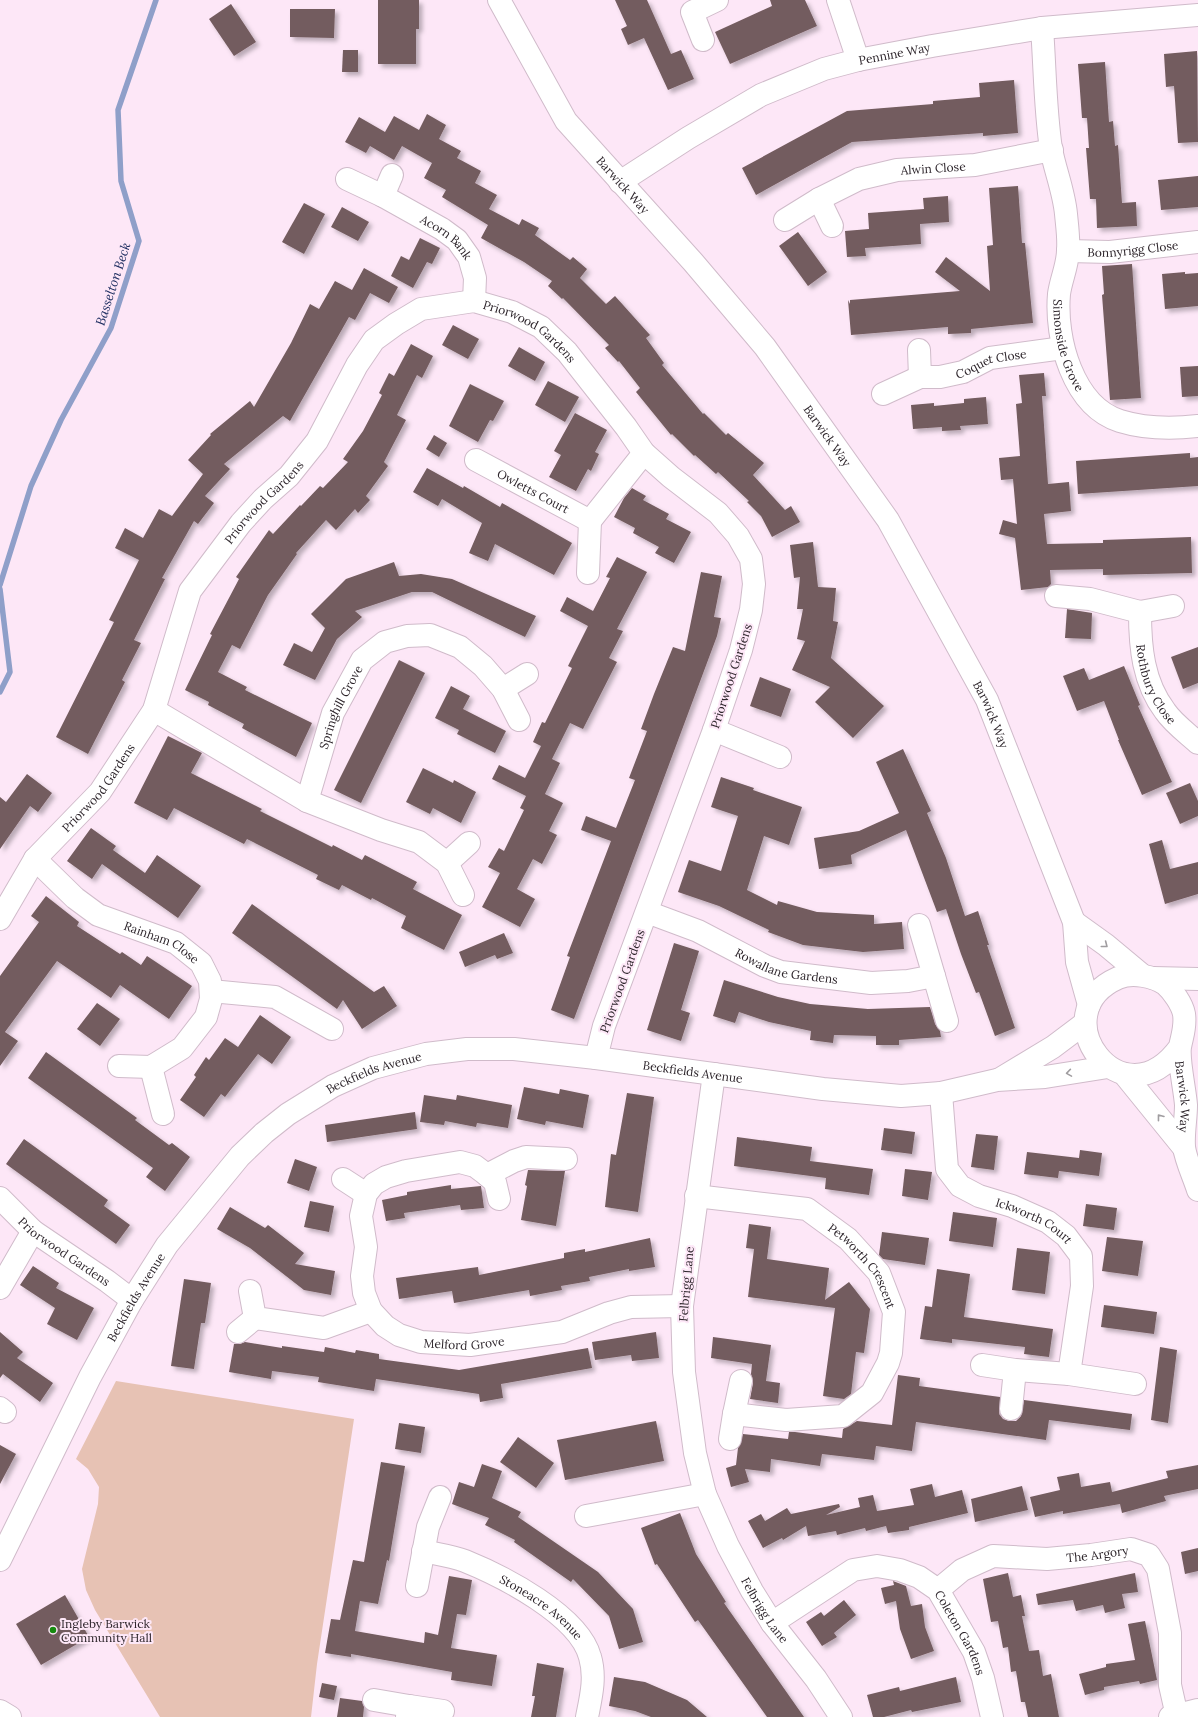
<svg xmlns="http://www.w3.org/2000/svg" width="1198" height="1717" viewBox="0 0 1198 1717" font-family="Lora,serif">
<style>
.green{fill:#e7c2b4}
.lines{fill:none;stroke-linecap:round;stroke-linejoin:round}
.stream{stroke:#8f9fc9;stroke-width:5.5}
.building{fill:#735b5e;filter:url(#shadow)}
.minor-casing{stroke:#d0bbca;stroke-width:24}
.minor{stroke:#fff;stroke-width:22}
.oneway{stroke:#a09da0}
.poi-dot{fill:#168a0e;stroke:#fde7f7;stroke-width:1.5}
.labels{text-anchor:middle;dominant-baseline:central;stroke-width:4;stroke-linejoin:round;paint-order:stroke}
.street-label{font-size:12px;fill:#2d252b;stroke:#fde7f7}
.poi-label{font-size:12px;fill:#2d252b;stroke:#fde7f7;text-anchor:start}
.water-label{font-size:13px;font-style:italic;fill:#1d2d60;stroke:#fde7f7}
</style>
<defs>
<filter id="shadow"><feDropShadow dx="3.5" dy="3.5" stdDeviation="2" flood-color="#0004"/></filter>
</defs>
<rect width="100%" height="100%" fill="#fde7f7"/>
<polygon class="green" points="116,1381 354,1419 317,1664 311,1717 160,1717 95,1610 86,1590 82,1569 98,1504 99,1487 88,1469 76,1459"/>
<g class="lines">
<g class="stream">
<polyline points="0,585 31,486 61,420 111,328 139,241 121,181 118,110 156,0"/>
<polyline points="0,589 10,672 0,692"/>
</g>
</g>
<g class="building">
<polygon points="378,0 419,0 419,29 416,29 416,64 378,64"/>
<polygon points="615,0 647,0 671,54 681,50 694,79 668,90 644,38 628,45 621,29 627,26"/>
<polygon points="770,0 805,0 817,26 730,64 715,32 772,6"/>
<polygon points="231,4 256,42 234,56 209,19"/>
<polygon points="290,9 335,9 334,38 290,37"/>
<polygon points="343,50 358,50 358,72 342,72"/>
<polygon points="1197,51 1198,142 1178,143 1174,86 1166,87 1164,54"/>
<polygon points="1105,62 1109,122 1113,121 1115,146 1118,145 1122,203 1136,202 1137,226 1097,228 1096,199 1090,199 1086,148 1089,148 1087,118 1082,118 1078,64"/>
<polygon points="1014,80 1018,133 983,136 983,133 852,142 756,195 742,168 847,111 933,104 933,101 980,97 979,83"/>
<polygon points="427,114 446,125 439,139 461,151 457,158 481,171 475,183 497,195 489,209 519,225 522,219 539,228 535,235 570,260 573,257 587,269 580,278 606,304 615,296 650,335 646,338 664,363 662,365 703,414 704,413 726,435 728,433 764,463 753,475 785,510 791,506 800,522 772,537 761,516 747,502 749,501 718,472 716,474 695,455 694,456 672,434 671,435 636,392 640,388 619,361 618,362 605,348 609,345 563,298 562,299 548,286 552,281 524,262 481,238 488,225 442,197 446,190 424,178 432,163 402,146 394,160 370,146 366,153 345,142 359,117 385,132 394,116 419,130"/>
<polygon points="1198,176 1198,207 1161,210 1158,180"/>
<polygon points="1018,186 1022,243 1025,243 1033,323 971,329 971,333 948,334 948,327 851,335 848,300 850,304 850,300 960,291 935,272 946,257 990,291 987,246 993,245 989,188"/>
<polygon points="948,196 949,222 920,224 921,244 865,248 866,256 847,257 845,231 869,229 868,213 924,209 923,198"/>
<polygon points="304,203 325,214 304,254 282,242"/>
<polygon points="342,207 369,222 358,241 331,227"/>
<polygon points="798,232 827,272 808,286 779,246"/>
<polygon points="420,238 440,248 432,264 427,262 413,288 391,276 401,256 409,260"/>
<polygon points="1132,264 1141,398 1110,400 1102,295 1104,294 1102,266"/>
<polygon points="364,268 398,287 389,303 370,293 355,320 349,317 290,421 283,416 224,464 230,469 205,496 214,503 198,524 194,521 162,578 165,579 134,640 141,643 122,680 125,682 88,754 56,737 114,622 109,620 139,560 115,548 125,528 143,538 159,509 172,516 203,474 188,460 211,435 210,434 250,401 254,407 291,343 310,304 319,309 335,281 352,290"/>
<polygon points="1185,272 1185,274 1198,273 1198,306 1165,309 1162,274"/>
<polygon points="453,325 479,339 468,359 442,345"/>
<polygon points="411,344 433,356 422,378 417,375 397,415 406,420 384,462 388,466 366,496 370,500 358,513 355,509 336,530 326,520 296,553 297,554 268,595 240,649 232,645 218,672 247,687 245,690 312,723 296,757 242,728 244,724 208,705 209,702 185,690 212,635 210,634 239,579 236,577 269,530 273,534 300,505 301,506 320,486 323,488 348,462 343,459 363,431 382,395 379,393 389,373 394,376"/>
<polygon points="519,347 545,362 535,381 508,366"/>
<polygon points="1198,366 1198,396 1182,397 1180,367"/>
<polygon points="1044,373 1046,396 1042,396 1048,484 1069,482 1071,511 1044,514 1047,544 1103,543 1103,540 1191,537 1192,573 1103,575 1103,569 1050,570 1051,584 1048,587 1021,590 1015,538 999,534 1003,520 1017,524 1013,479 1001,480 999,458 1020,456 1016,404 1022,403 1019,375"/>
<polygon points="548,381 579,397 565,422 535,405"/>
<polygon points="470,384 504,401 493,421 490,420 478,442 449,426"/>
<polygon points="986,397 988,424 960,426 961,430 942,431 942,427 913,429 911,405 934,403 934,406 964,403 964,399"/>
<polygon points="575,413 607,430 595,452 599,454 591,471 588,469 576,491 549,477 561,455 554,451"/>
<polygon points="434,435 447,443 439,457 426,449"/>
<polygon points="1190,453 1190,458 1198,457 1198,486 1078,494 1076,461"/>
<polygon points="427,468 463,488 464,486 500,507 502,503 572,543 554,575 495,544 488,561 469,553 482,523 442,499 438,506 413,492"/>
<polygon points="632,488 646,496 643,500 669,514 666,519 691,532 674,563 655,553 659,547 633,533 635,528 614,517 624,498"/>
<polygon points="813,542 818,587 836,588 833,621 838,622 831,658 884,706 853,738 815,702 830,687 792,670 805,641 797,639 803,609 797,609 800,577 794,578 790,545"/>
<polygon points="617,557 647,572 617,629 623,631 609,658 617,662 583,729 570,723 552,759 560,763 545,794 563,803 549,831 557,835 542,864 533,859 517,889 535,899 520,927 482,907 500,873 488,867 499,848 504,851 524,810 520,808 526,796 492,779 499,765 525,778 541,746 533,742 542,722 545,723 572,668 568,666 588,626 560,611 567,597 593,611 610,578 606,577"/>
<polygon points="394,562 399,576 421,574 452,579 536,616 525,637 432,592 412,592 355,611 362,617 337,639 315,680 283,665 294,643 312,652 325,628 311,614 346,579"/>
<polygon points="701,572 722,576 714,617 721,618 717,636 574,1019 551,1010 570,957 567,956 611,841 581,830 586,816 616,828 635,780 629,778 647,731 641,729 654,694 673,647 685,651"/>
<polygon points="1067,609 1092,613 1091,639 1065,638"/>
<polygon points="1198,647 1198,683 1183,689 1171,657"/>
<polygon points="399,660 425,673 361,803 334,790"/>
<polygon points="1124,666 1140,705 1138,706 1172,782 1142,795 1118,740 1119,740 1104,701 1077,711 1063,676 1084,668 1089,680"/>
<polygon points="760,677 791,689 781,717 750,706"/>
<polygon points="451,686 470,696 463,709 506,731 495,753 457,734 459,730 435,718"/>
<polygon points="168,736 202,753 191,773 262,809 260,811 332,847 333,845 362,860 365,855 417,882 413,889 462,915 444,950 401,928 406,916 372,898 371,900 342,885 339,890 316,879 318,875 247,839 244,844 174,808 167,820 134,803"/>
<polygon points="903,749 931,811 927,813 946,858 965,916 978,911 989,945 987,945 1015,1028 995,1036 979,992 976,993 961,954 946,909 937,912 906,830 851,855 852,864 819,869 814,838 859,831 899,813 876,762"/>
<polygon points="423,768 453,783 454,780 476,792 461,823 433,808 430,814 406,802"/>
<polygon points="27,774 52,793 38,812 30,806 0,849 0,797 6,802"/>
<polygon points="721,777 754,788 753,790 802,807 789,845 764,836 747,890 777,905 778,901 817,912 874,915 874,924 902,922 904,949 863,952 803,945 768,932 769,930 719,906 678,892 689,860 721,871 738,816 711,807"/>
<polygon points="1190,783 1198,801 1198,816 1180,824 1166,793"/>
<polygon points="91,828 116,846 113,850 145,873 157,855 201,886 178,918 102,864 92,879 67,861"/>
<polygon points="1162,840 1170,869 1198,862 1198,894 1165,904 1149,844"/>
<polygon points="46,896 79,922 77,926 120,954 122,952 141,965 147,956 192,986 169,1019 120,985 111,998 57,961 5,1032 18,1041 0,1066 0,976 39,922 31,916"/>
<polygon points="252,904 374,992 384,986 397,1006 362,1029 343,1000 337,1009 232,933"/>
<polygon points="504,933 513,953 497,959 495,955 465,967 459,952"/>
<polygon points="674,943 699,951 681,1010 690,1013 681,1041 647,1030"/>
<polygon points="724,980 778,997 810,1004 868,1009 930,1007 935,1024 940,1031 941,1037 899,1040 899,1045 876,1045 876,1036 834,1035 833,1043 810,1040 811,1031 769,1022 739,1012 735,1023 713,1016"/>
<polygon points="97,1003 120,1019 100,1046 77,1029"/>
<polygon points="260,1015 291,1037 272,1064 258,1054 225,1097 221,1094 204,1117 180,1100 196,1077 194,1075 206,1057 209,1060 225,1038 238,1047"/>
<polygon points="46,1052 137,1118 135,1120 169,1145 172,1143 190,1157 165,1191 146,1177 153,1168 28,1078"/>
<polygon points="524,1087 559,1094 560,1089 589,1095 583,1128 546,1121 545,1125 517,1119"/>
<polygon points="627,1093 654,1097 638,1212 605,1207 611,1154 616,1155"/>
<polygon points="424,1095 456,1100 457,1095 512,1105 508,1128 477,1123 476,1127 445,1121 444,1125 420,1122"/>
<polygon points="415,1112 417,1129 327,1142 325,1125"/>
<polygon points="884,1128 915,1132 912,1154 881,1150"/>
<polygon points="976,1134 998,1136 994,1170 971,1167"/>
<polygon points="737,1137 812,1147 810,1161 873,1169 869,1195 825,1189 826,1178 734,1166"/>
<polygon points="24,1139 108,1200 104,1206 130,1225 116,1244 6,1164"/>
<polygon points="1080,1150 1102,1153 1099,1176 1059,1171 1058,1178 1024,1174 1027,1152 1079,1158"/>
<polygon points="295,1159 317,1167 309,1191 287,1183"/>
<polygon points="905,1169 932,1172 928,1200 902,1196"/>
<polygon points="528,1170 565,1171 556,1226 521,1220 527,1186 525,1185"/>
<polygon points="451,1185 451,1189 481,1186 484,1208 461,1210 460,1205 404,1213 405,1218 386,1221 382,1200 407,1195 407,1192"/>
<polygon points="310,1201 334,1206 329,1232 304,1227"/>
<polygon points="1086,1204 1117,1208 1114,1230 1083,1226"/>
<polygon points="230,1207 265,1228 268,1225 304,1253 295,1264 335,1271 331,1295 304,1290 250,1248 217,1229"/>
<polygon points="953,1212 997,1218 993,1247 949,1241"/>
<polygon points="749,1224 771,1227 767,1259 829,1268 825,1300 849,1282 870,1309 864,1353 856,1352 851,1394 844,1399 823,1396 835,1308 748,1297 754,1249 746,1248"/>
<polygon points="882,1232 929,1238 925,1265 883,1259 879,1255"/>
<polygon points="1107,1237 1143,1241 1138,1276 1102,1271"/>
<polygon points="650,1238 655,1267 629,1271 629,1269 589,1277 590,1281 561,1286 562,1290 530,1296 529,1290 454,1303 452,1291 399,1299 396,1278 478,1267 479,1275 564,1258 564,1253 585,1249 585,1252"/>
<polygon points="1017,1248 1050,1252 1045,1294 1012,1290"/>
<polygon points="33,1266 59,1283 56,1288 94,1308 77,1340 47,1324 55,1308 20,1285"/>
<polygon points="937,1269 970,1274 964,1317 1053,1329 1049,1357 1024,1354 1025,1347 952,1339 952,1343 920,1339 925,1306 932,1307"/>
<polygon points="184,1279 211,1283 205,1323 201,1323 194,1369 171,1366"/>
<polygon points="1104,1305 1157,1312 1154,1334 1101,1327"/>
<polygon points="0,1332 23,1352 17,1358 53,1383 40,1402 3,1374 0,1378"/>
<polygon points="656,1332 659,1358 632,1361 631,1355 595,1360 592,1342"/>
<polygon points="713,1337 771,1345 766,1381 780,1383 778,1403 750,1399 753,1383 751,1374 752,1364 711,1358"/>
<polygon points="245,1342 282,1348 282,1346 324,1352 325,1347 355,1353 356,1350 379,1354 379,1359 459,1370 588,1348 592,1368 501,1384 503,1398 480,1402 479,1394 376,1379 374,1391 318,1382 319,1377 272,1371 271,1379 229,1372 234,1344 240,1344"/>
<polygon points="1160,1347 1177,1350 1168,1423 1151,1420"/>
<polygon points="898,1375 920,1378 919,1386 1000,1397 999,1414 1003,1419 1009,1421 1016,1421 1021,1416 1024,1400 1132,1414 1130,1430 1049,1420 1046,1440 916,1422 912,1451 876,1446 874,1460 822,1454 820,1466 771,1459 770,1472 745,1469 749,1482 731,1487 726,1468 736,1465 738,1448 743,1434 788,1439 789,1432 795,1432 842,1438 843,1429 857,1421 892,1425"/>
<polygon points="656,1421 664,1461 565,1480 557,1440"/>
<polygon points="399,1423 425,1427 421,1453 395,1449"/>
<polygon points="518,1437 554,1463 536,1488 500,1462"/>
<polygon points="0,1445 16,1454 0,1484"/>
<polygon points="381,1462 405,1466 389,1561 387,1560 378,1604 360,1601 355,1631 424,1643 425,1632 438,1635 449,1576 472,1580 466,1615 457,1614 451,1648 497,1655 492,1686 451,1680 452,1672 351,1654 351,1657 325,1653 331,1619 340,1620 353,1560 364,1562"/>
<polygon points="482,1464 502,1471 492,1498 521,1512 518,1517 598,1572 633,1609 643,1642 619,1649 609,1616 573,1579 571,1582 514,1542 515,1540 485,1525 489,1518 452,1504 459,1482 474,1487"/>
<polygon points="1198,1465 1198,1489 1164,1496 1166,1501 1122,1513 1120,1504 1063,1514 1063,1511 1035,1517 1030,1497 1060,1490 1057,1477 1079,1473 1081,1487 1110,1482 1112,1492 1168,1478 1166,1471"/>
<polygon points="932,1484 935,1497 962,1490 968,1513 909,1527 909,1530 888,1533 886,1526 866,1531 865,1528 837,1535 836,1531 808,1536 806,1526 783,1540 782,1538 763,1548 748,1521 761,1514 765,1521 787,1508 791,1514 839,1504 840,1507 826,1515 860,1507 858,1498 873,1495 877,1511 914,1505 910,1489"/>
<polygon points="1022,1486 1028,1510 975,1522 971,1499"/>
<polygon points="680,1513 696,1554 726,1602 724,1603 804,1717 767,1717 698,1620 695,1622 657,1564 655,1565 641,1528"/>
<polygon points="1198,1548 1198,1571 1185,1574 1181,1552"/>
<polygon points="1008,1573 1013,1597 1021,1595 1025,1616 1022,1616 1029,1651 1039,1650 1043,1676 1051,1674 1059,1717 1028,1717 1025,1702 1021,1702 1016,1671 1011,1672 1008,1647 1003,1648 998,1621 991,1622 983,1579"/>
<polygon points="1135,1573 1138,1592 1122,1594 1125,1608 1105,1613 1103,1605 1076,1611 1073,1600 1038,1605 1036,1594"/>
<polygon points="893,1581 906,1586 911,1606 922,1604 925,1627 934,1651 911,1659 900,1629 896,1601 885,1604 881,1588 894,1585"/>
<polygon points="65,1595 89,1637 41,1665 16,1624"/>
<polygon points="844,1600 856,1615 834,1633 837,1637 822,1646 806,1622 821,1612 824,1616"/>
<polygon points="1145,1621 1157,1680 1140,1684 1139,1681 1104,1687 1104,1690 1085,1695 1079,1674 1106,1667 1106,1664 1135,1660 1128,1624"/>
<polygon points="537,1663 564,1668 556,1717 531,1717 535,1696 532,1696"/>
<polygon points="614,1677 645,1682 687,1700 707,1717 651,1717 635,1711 609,1706"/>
<polygon points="956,1677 961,1702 912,1712 911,1710 884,1717 873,1717 867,1695 899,1687 900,1691"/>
<polygon points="322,1683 337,1686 334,1700 319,1697"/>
<polygon points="340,1698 362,1701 364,1707 363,1717 337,1717"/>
</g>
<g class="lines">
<defs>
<g id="minor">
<path id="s1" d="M499,0L566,121L693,262L765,347L888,520L987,700L1074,922L1077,962L1089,1005"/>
<polyline points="838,0 858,60"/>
<path id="s2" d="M1042,28C1045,68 1045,109 1051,149C1055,170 1064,192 1066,214C1067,225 1069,238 1068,250C1068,265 1061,279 1059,294C1055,339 1073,406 1120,421C1146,429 1172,429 1198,426"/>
<polyline points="703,40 692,12 717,0"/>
<path id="s3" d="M347,179L383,196L442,229L457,240L469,257L475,278L474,301"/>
<path id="s4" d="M620,182L688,138L761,95L824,69L858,60L932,46L1042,28L1198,15"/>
<polyline points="383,196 392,175"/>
<polyline points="819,199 832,226"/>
<path id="s5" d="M785,220L819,199L859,179L897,170L975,165L1052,150"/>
<path id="s6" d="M1068,251L1110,252L1198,242"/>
<polyline points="919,350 920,377"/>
<path id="s7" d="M883,394L920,377H940L963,372L990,358L1063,348"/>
<path id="s8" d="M476,460L590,521L644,453"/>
<polyline points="588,573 590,521"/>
<path id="s9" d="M1056,596L1090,599L1140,612C1140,647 1143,682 1165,711C1173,723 1187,733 1198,743"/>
<polyline points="1140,612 1173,606"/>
<polyline points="503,689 527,674"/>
<polyline points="154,710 307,801 381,830 419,842 447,863 463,895"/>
<polyline points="714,730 780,757"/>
<path id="s10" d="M307,801L333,713L362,660L385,642L407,636L430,635L460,647L483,666L503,689L519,720"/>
<path id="s11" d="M35,859L75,898L98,915L176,943L201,963L210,981L211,999L206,1017L182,1048L151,1067L119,1066"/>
<polyline points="447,863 469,843"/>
<path id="s12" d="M647,912L698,931L765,966L781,972L871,983L908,981L934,976L947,1021"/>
<path id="s13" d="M0,919L35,859L100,792L154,710L190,591L241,523L263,499L289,476L317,441L357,365L374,340L396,324L421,309L474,301L512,312L541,327L567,352L626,427L644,453L671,477L718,513L738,536L751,559L754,584L751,610L741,650L714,730L604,1026L596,1058"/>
<polyline points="1074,922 1106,945 1142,975"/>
<polyline points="919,925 934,976"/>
<polyline points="1153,978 1198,979"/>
<polyline points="211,991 275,997 332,1029"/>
<path id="s14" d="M1180,1047C1122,1127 1039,1013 1118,978C1132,972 1153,976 1165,984C1173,991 1182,1004 1184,1014C1186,1027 1182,1036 1180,1047C1178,1060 1185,1090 1186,1105C1186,1119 1183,1133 1184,1147C1186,1161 1194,1177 1198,1190"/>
<polyline points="151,1067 163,1114"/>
<path id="s15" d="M714,1074L682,1306L684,1372L695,1453L705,1494L728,1546L752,1591L772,1623L816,1679L841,1717"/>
<polyline points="1124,1074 1184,1148"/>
<polyline points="1000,1079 1053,1047 1085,1023"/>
<path id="s16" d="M941,1093L947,1169L960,1186L979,1196L1012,1206L1048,1222L1066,1236L1081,1256L1082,1286L1069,1374L1015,1370L982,1365"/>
<path id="s17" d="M566,1159L526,1157L514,1161L487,1175L475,1166L460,1162L406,1171L386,1177L374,1184L366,1194L361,1216L366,1247L362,1276L364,1293L371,1311L385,1326L399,1335L421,1342L470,1345L562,1332L609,1313L631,1307L682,1306"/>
<polyline points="487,1175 495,1182 499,1199"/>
<polyline points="343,1179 366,1194"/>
<path id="s18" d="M696,1196L807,1209L848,1239L879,1273L894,1312L891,1353L888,1363L872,1393L843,1416L786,1420L734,1414L741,1381"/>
<path id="s19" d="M0,1198L33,1231L107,1281L132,1300"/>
<polyline points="0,1288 33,1231"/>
<polyline points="250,1291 255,1318 324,1328 371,1311"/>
<polyline points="238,1332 255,1318"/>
<polyline points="1069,1374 1135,1384"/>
<polyline points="0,1408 5,1412"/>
<polyline points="1011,1409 1015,1370"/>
<polyline points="730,1439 734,1414"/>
<polyline points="586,1516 705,1494"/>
<path id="s20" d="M423,1551C437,1554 452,1556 465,1561C502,1576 579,1615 590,1657C596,1677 591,1697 587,1717"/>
<path id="s21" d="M0,1560L90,1377L132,1300L167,1245L240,1156L264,1133L288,1114L333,1086L373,1068L426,1054L467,1049H514L596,1058L823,1089L901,1096L941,1093L997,1080L1045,1077L1108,1067"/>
<polyline points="417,1586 428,1527 440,1497"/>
<path id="s22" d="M938,1590L962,1570L993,1556L1047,1559L1091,1555L1131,1549L1149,1555L1158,1569L1170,1633V1685L1177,1716"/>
<path id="s23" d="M772,1623L853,1570L877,1566L900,1570L919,1577L938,1590L974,1652L983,1678L992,1717"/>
<polyline points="374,1700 409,1706"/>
<polyline points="0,1711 10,1717"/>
<polyline points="407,1717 409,1706 443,1711"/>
<polyline points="1170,1717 1198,1710"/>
</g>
</defs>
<use href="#minor" class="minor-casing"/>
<use href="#minor" class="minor"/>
</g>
<defs><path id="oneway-chevron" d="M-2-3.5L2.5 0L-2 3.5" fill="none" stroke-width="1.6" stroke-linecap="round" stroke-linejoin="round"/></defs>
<g class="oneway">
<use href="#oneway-chevron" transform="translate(1105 945) rotate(38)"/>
<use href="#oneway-chevron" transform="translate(1069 1073) rotate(171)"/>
<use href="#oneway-chevron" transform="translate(1160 1117) rotate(-128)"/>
</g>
<circle class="poi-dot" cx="53" cy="1630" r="4"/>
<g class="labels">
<g class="street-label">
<text stroke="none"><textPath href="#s4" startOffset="306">Pennine Way</textPath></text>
<text stroke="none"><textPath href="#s5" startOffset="160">Alwin Close</textPath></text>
<text stroke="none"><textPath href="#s1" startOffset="224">Barwick Way</textPath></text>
<text stroke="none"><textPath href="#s3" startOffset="116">Acorn Bank</textPath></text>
<text stroke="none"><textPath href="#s6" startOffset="65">Bonnyrigg Close</textPath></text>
<text stroke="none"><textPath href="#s13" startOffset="873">Priorwood Gardens</textPath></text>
<text stroke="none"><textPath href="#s2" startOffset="322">Simonside Grove</textPath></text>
<text stroke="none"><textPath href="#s7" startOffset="114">Coquet Close</textPath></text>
<text stroke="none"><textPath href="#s1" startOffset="548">Barwick Way</textPath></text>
<text stroke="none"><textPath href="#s8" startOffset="65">Owletts Court</textPath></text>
<text stroke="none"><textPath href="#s13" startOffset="501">Priorwood Gardens</textPath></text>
<text transform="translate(731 676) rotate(-72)">Priorwood Gardens</text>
<text stroke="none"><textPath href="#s9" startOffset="161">Rothbury Close</textPath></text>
<text stroke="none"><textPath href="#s10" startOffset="100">Springhill Grove</textPath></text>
<text stroke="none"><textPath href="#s1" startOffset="872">Barwick Way</textPath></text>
<text stroke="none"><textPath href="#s13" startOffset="165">Priorwood Gardens</textPath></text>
<text stroke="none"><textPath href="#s11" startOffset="154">Rainham Close</textPath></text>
<text stroke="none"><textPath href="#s12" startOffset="151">Rowallane Gardens</textPath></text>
<text transform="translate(622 981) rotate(-70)">Priorwood Gardens</text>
<text stroke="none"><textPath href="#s21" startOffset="956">Beckfields Avenue</textPath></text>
<text stroke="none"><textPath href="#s21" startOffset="632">Beckfields Avenue</textPath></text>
<text stroke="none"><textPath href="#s14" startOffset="361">Barwick Way</textPath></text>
<text stroke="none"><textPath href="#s16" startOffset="180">Ickworth Court</textPath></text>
<text stroke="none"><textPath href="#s19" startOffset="84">Priorwood Gardens</textPath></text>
<text stroke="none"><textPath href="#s18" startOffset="193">Petworth Crescent</textPath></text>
<text transform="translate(686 1284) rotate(-85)">Felbrigg Lane</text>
<text stroke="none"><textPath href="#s21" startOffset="296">Beckfields Avenue</textPath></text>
<text stroke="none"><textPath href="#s17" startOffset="439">Melford Grove</textPath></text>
<text stroke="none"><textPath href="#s22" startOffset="170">The Argory</textPath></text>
<text stroke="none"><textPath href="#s20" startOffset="133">Stoneacre Avenue</textPath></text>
<text stroke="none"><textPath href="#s15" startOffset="555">Felbrigg Lane</textPath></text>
<text stroke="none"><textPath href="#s23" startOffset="236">Coleton Gardens</textPath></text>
</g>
<g class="poi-label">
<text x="61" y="1623">Ingleby Barwick<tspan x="61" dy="14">Community Hall</tspan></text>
</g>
<g class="water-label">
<text transform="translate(113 284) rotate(-72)">Basselton Beck</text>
</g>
</g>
</svg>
